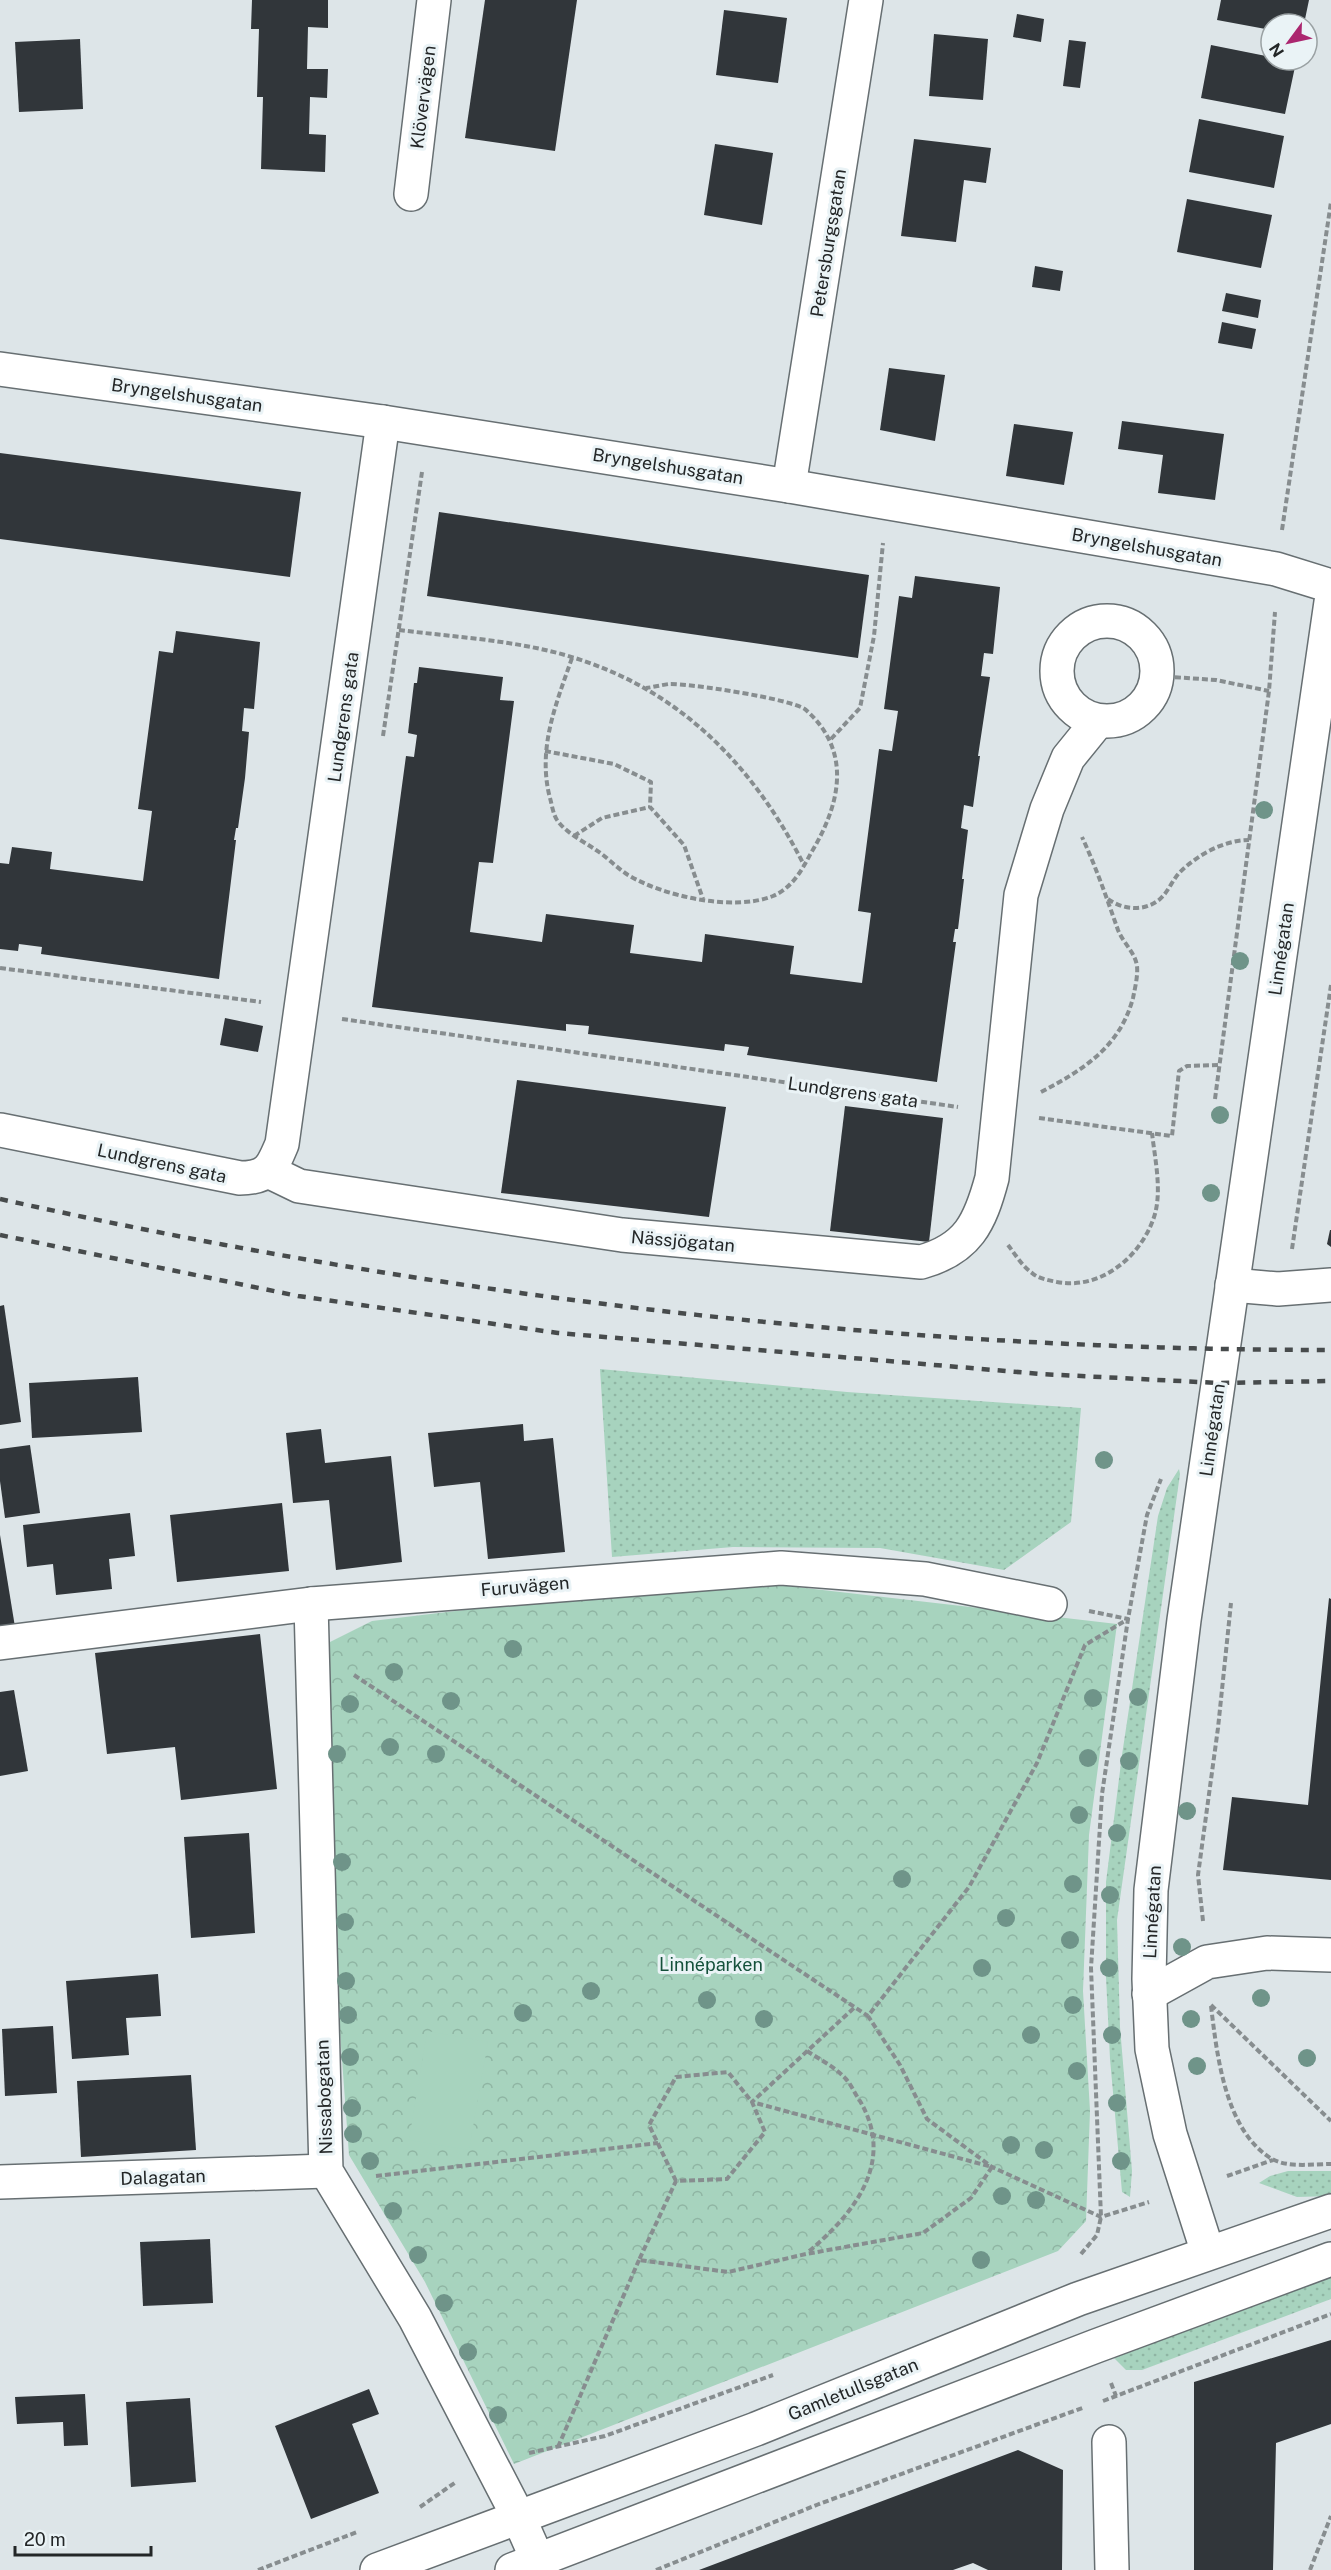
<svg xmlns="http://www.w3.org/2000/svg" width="1331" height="2570" viewBox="0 0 1331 2570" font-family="'Public Sans',sans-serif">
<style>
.grass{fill:url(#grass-dots)}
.park{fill:url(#park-crowns)}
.pitch{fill:#a7d3be}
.building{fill:#31363a}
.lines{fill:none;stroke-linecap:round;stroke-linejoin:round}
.minor-casing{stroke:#676f72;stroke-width:36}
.path{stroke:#878d8f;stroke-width:4;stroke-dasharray:6 3;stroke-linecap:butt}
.minor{stroke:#fff;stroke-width:33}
.rail{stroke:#474b4c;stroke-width:4.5;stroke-dasharray:8 8;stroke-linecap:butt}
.tree{fill:#6f9489}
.labels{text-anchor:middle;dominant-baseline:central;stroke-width:6;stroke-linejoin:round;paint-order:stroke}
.street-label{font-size:18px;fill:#232627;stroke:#eaf3f6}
.park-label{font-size:18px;fill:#15513b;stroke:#eaf3f6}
</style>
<defs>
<pattern id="grass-dots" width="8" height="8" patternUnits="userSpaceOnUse" patternTransform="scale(1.5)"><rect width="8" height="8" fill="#a7d3be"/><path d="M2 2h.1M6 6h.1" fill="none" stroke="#8fb5a3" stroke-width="1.8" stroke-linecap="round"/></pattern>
<pattern id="park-crowns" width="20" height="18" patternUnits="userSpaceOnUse" patternTransform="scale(1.5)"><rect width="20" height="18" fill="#a7d3be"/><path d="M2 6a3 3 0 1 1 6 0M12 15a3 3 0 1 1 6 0" fill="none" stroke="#8fb5a3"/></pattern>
</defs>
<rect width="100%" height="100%" fill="#dde5e8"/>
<g class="grass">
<polygon points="600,1369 847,1392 1081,1408 1071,1522 1004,1570 880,1548 733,1547 612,1557"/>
<polygon points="1179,1469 1180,1474 1117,1920 1120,2027 1132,2171 1130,2197 1122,2192 1110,2059 1106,1977 1106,1882 1122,1755 1158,1516 1167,1488"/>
<polygon points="1288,2171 1331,2171 1331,2196 1297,2197 1259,2183 1270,2176"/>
<polygon points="1331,2275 1331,2299 1142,2370 1126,2370 1114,2358"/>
</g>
<polygon class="park" points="779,1585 1117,1624 1089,1835 1083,1991 1090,2111 1086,2221 1058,2251 514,2464 425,2282 349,2155 340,2032 332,1846 328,1643 372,1621 615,1592"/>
<polygon class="pitch" points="427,2031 488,2042 469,2150 409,2140"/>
<g class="building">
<polygon points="252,0 328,0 328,28 308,27 307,69 328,69 327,98 310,97 309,134 326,135 325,172 261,169 263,97 257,97 259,29 251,29"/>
<polygon points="485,0 577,0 555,151 465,138"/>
<polygon points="1221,0 1309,0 1304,24 1271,24 1271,30 1217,20"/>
<polygon points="724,10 787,18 778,83 716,75"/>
<polygon points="1017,14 1044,19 1041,42 1013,37"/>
<polygon points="934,34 988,39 983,100 929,96"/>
<polygon points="80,39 83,109 19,112 15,42"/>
<polygon points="1069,40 1086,42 1080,88 1063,86"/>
<polygon points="1211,45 1271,57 1271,60 1296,62 1285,114 1201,98"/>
<polygon points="1199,119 1284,136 1274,188 1189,172"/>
<polygon points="914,139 991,148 986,183 964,180 956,242 901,236"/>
<polygon points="715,144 773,153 762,225 704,215"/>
<polygon points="1187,199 1272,215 1261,268 1177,252"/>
<polygon points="1035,266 1063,271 1060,291 1032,287"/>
<polygon points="1226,293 1261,300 1258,318 1222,311"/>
<polygon points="1222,322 1256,329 1252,349 1218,343"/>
<polygon points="889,368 945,375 935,441 880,430"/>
<polygon points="1122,421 1224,434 1215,500 1158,493 1163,455 1118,449"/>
<polygon points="1014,424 1073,432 1064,485 1006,476"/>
<polygon points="0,453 301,492 290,577 0,539"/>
<polygon points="439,512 869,575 858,658 427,596"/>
<polygon points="915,576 1000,587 993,654 984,653 981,676 990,677 978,756 980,756 973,807 964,805 961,828 968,830 962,879 964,879 958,929 955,929 953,942 956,942 937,1082 747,1055 749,1047 725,1044 724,1051 588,1034 589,1026 566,1024 566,1031 372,1007 406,756 414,757 417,735 408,733 414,683 417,683 419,667 503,677 500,700 514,701 493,863 479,862 470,932 542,942 546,914 634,925 630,953 702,962 705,934 794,946 790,974 862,983 871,913 858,911 879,749 892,751 898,711 884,709 899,596 912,598"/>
<polygon points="176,631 260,642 254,709 244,708 242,731 249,732 245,778 238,828 236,828 234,840 236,840 219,979 41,954 42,947 19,944 18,951 0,949 0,863 9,864 12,847 52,852 50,869 143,881 152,811 138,809 159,651 173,653"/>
<polygon points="225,1018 263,1026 258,1052 220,1045"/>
<polygon points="517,1080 726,1107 709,1217 501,1193"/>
<polygon points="845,1106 943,1118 929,1242 830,1231"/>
<polygon points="1330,1230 1331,1230 1331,1247 1327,1244"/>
<polygon points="4,1305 21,1422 0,1425 0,1306"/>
<polygon points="138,1377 142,1432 32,1438 29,1383"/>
<polygon points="523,1424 524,1441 553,1438 565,1552 488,1559 480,1482 434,1487 428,1433"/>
<polygon points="321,1429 325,1463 391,1456 402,1562 336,1570 329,1500 293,1503 286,1433"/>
<polygon points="30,1445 40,1513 5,1518 0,1481 0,1449"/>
<polygon points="282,1503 289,1571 177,1582 170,1515"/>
<polygon points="130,1513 135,1556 109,1559 112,1589 56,1595 53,1564 27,1567 23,1525"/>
<polygon points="0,1535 15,1627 0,1629"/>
<polygon points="1329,1598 1331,1599 1331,1880 1223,1870 1232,1797 1308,1805"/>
<polygon points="260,1634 277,1789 181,1800 175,1747 107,1754 95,1653"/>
<polygon points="14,1690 28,1771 0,1776 0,1692"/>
<polygon points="249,1833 255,1933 191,1938 184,1837"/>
<polygon points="158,1974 161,2016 126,2018 129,2055 72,2059 66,1981"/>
<polygon points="53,2026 57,2093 5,2096 2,2029"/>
<polygon points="191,2075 196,2150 81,2157 77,2081"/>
<polygon points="210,2239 213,2303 143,2306 140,2242"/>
<polygon points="1331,2340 1331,2424 1276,2443 1273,2570 1194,2570 1194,2382"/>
<polygon points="369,2389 379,2414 352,2424 379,2493 311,2519 275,2426"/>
<polygon points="85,2394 88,2445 64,2446 63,2422 17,2424 15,2397"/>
<polygon points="190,2398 196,2482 131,2487 126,2402"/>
<polygon points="1018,2450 1063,2470 1062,2570 988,2570 973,2563 953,2570 699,2570"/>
</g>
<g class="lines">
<defs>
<g id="minor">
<polyline points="411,194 434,0"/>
<polyline points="0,369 383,422 789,486 1276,569 1331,586"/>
<polyline points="789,486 866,0"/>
<circle cx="1107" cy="671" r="50"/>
<path d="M0,1130L240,1178C268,1178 272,1168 282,1144L383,422"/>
<path d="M268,1171L299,1186L622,1235L921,1262C968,1249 980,1223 992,1178L1021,895L1047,809L1068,758L1098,721"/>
<polyline points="1232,1285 1278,1289 1331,1285"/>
<polyline points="311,1604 326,2171 415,2318 519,2518 542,2570"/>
<polyline points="0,1643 311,1604 781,1568 925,1579 1050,1604"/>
<polyline points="1149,1994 1207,1962 1267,1953 1331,1955"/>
<polyline points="0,2182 326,2171"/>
<polyline points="1208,2253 1170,2134 1152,2049 1149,1979 1151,1890 1184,1620 1331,602"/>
<polyline points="1109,2442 1112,2570"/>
<polyline points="377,2570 756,2429 1078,2299 1331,2211"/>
<polyline points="512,2570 1096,2346 1331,2259"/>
</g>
</defs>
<use href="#minor" class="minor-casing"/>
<g class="path">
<polyline points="1282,530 1331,202"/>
<path d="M399,630C454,637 512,640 565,655C677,687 752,763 804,865"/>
<path d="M572,658C556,704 537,749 550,798C552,805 553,814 557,820C566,833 583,841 596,850C607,857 617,868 628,875C663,896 733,912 773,896C792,888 802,870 811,853C840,805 853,752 806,710C794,699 687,683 669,684C661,685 654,687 646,688"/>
<polyline points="1157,676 1216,680 1269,691"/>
<polyline points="383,736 422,472"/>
<polyline points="831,739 860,708 874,636 883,543"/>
<polyline points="545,751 614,764 651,782 650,807 684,845 703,899"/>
<polyline points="574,836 602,818 650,807"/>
<path d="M1108,899C1123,910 1145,912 1160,899C1168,892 1172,881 1179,873C1197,855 1224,840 1249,840"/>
<polyline points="0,968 261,1002"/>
<polyline points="342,1019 958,1107"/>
<path d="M1041,1092C1083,1070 1120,1047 1133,998C1135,988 1138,976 1137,966C1135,952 1123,943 1118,930C1107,899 1096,867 1082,837"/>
<polyline points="1215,1099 1269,691 1275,612"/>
<polyline points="1039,1118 1172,1136 1179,1071 1187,1066 1219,1065"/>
<path d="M1008,1245C1015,1254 1022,1266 1032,1273C1039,1279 1048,1280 1057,1282C1100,1290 1139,1258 1153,1220C1163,1194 1155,1160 1152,1133"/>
<polyline points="1292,1249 1331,985"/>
<polyline points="1089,1611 1128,1619 1085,1645 1037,1763 969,1887 868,2016 900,2065 927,2119 992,2167 1101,2217 1149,2202"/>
<polyline points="354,1675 868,2016"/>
<polyline points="1203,1921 1198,1875 1218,1728 1231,1603"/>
<polyline points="1211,2005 1331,2121"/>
<path d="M1211,2006C1217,2055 1225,2131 1272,2159C1288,2168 1313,2164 1331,2164"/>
<path d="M807,2051C819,2059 835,2067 845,2078C851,2084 855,2094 860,2101C896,2162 854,2214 808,2252"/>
<polyline points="376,2176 658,2143"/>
<polyline points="1227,2176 1273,2160"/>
<polyline points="676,2181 649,2125 676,2077 728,2072 752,2102 765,2132 727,2179 676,2181 639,2260 728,2272 806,2254 923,2233 971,2198 992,2167 752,2102 855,2007"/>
<polyline points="1081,2254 1097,2235 1101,2217 1091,1968 1102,1794 1128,1619 1147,1515 1161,1479"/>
<polyline points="1111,2383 1116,2396"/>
<polyline points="1103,2401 1331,2314"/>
<polyline points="558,2447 639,2260"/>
<polyline points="529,2453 605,2436 773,2375"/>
<polyline points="420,2507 456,2482"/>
<polyline points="258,2570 357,2532"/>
<polyline points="656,2570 819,2504 1085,2407"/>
<polyline points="1310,2570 1331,2516"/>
</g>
<use href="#minor" class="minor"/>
<g class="rail">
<path d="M0,1199C437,1296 883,1350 1331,1350"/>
<polyline points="0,1235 298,1296 558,1333 1041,1374 1219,1383 1331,1381"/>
</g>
</g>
<g class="tree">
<circle cx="1264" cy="810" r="9"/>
<circle cx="1240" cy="961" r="9"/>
<circle cx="1220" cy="1115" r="9"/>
<circle cx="1211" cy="1193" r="9"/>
<circle cx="1104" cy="1460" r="9"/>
<circle cx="513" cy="1649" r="9"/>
<circle cx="394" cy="1672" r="9"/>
<circle cx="1138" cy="1697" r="9"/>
<circle cx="1093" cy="1698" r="9"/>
<circle cx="451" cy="1701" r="9"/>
<circle cx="350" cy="1704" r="9"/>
<circle cx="390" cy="1747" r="9"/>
<circle cx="337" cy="1754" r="9"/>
<circle cx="436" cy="1754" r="9"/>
<circle cx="1088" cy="1758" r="9"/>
<circle cx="1129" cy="1761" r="9"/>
<circle cx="1187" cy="1811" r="9"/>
<circle cx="1079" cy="1815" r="9"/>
<circle cx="1117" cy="1833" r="9"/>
<circle cx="342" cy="1862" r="9"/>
<circle cx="902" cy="1879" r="9"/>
<circle cx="1073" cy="1884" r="9"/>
<circle cx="1110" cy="1895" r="9"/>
<circle cx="1006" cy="1918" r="9"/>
<circle cx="345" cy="1922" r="9"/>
<circle cx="1070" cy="1940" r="9"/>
<circle cx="1182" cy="1947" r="9"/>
<circle cx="982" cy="1968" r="9"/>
<circle cx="1109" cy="1968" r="9"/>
<circle cx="346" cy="1981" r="9"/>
<circle cx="591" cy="1991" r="9"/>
<circle cx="1261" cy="1998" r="9"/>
<circle cx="707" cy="2000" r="9"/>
<circle cx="1073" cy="2005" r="9"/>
<circle cx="523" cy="2013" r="9"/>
<circle cx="348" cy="2015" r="9"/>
<circle cx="764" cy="2019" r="9"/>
<circle cx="1191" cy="2019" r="9"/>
<circle cx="1031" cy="2035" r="9"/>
<circle cx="1112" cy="2035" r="9"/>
<circle cx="350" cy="2057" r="9"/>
<circle cx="1307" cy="2058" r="9"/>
<circle cx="1197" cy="2066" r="9"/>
<circle cx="1077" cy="2071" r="9"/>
<circle cx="1117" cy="2103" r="9"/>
<circle cx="352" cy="2108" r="9"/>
<circle cx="353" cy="2134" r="9"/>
<circle cx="1011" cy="2145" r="9"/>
<circle cx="1044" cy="2150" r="9"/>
<circle cx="370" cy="2161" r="9"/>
<circle cx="1121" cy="2161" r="9"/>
<circle cx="1002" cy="2196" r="9"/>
<circle cx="1036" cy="2200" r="9"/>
<circle cx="393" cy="2211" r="9"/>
<circle cx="418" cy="2255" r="9"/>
<circle cx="981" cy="2260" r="9"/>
<circle cx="444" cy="2303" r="9"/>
<circle cx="468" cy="2352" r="9"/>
<circle cx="498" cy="2415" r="9"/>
</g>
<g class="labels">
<g class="street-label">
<text transform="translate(423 97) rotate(-83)">Klövervägen</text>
<text transform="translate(828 243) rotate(-81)">Petersburgsgatan</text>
<text transform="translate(187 395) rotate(8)">Bryngelshusgatan</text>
<text transform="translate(668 466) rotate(9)">Bryngelshusgatan</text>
<text transform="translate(1147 547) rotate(10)">Bryngelshusgatan</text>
<text transform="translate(343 717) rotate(-82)">Lundgrens gata</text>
<text transform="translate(1281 949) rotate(-82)">Linnégatan</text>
<text transform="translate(853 1092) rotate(8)">Lundgrens gata</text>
<text transform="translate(162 1163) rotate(12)">Lundgrens gata</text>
<text transform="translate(683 1241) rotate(5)">Nässjögatan</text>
<text transform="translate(1212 1430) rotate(-82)">Linnégatan</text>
<text transform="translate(525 1586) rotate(-5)">Furuvägen</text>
<text transform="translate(1152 1912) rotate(-87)">Linnégatan</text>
<text transform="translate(324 2097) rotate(-92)">Nissabogatan</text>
<text transform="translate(163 2177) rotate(-2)">Dalagatan</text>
<text transform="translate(853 2389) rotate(-22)">Gamletullsgatan</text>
</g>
<g class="park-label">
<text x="711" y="1964">Linnéparken</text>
</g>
</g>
<g transform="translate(1289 42) rotate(237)"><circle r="28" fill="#eaf3f6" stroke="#9aa1a3" stroke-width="1.5"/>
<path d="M0-4.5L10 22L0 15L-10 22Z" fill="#ab266f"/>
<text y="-9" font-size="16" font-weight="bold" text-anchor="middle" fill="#232627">N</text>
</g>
<path d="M15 2546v9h136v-9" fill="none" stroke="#232627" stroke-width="3"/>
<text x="24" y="2546" font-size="18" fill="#232627" stroke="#eaf3f6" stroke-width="4.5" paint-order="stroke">20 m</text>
</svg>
